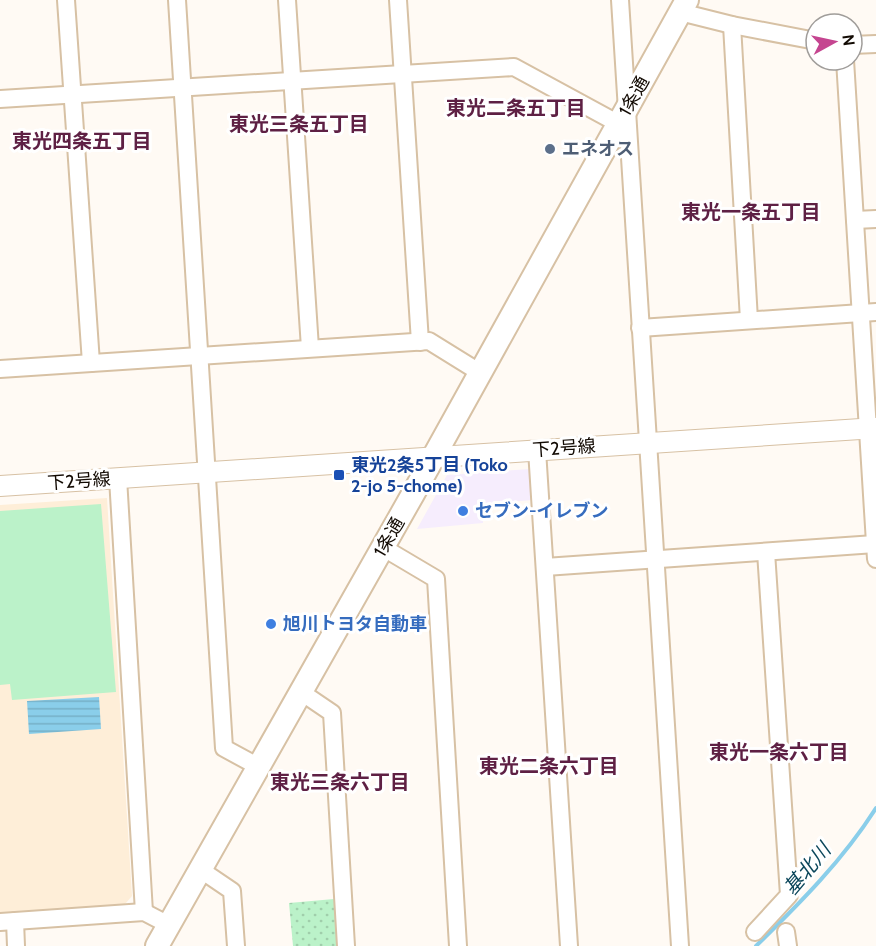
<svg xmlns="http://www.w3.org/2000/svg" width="876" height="946" viewBox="0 0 876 946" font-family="Cabin,'Noto Sans JP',sans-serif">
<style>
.commercial{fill:#f6edfd}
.built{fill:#feeed8}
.grass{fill:#bbf2c9}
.park{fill:url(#park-dots)}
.water{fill:url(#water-rules)}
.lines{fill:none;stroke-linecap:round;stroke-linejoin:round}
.stream{stroke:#8aceea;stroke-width:4}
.minor-casing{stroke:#d7c1a4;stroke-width:20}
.tertiary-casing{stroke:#d7c1a4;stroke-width:22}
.secondary-casing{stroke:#d7c1a4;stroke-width:26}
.minor{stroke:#fff;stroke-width:16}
.tertiary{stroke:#fff;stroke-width:20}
.secondary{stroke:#fff;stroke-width:22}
.service-dot{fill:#5c6f8a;stroke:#fff;stroke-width:2}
.transit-dot{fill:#1a4fb4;stroke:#fff;stroke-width:2}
.shop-dot{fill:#3f7fe0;stroke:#fff;stroke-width:2}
.labels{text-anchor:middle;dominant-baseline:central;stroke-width:6;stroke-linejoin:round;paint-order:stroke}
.street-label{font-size:18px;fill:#120a03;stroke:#fff}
.service-label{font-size:18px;font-weight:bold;fill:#4e5e75;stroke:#fff;text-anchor:start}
.transit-label{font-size:18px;font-weight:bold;fill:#164399;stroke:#fff;text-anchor:start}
.shop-label{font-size:18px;font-weight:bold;fill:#366cbe;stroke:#fff;text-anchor:start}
.neighbourhood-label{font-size:20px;font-weight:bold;fill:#5e2044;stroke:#fff}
.water-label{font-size:20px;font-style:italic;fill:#0c475b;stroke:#fff}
</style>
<defs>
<pattern id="park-dots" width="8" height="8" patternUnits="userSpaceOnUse" patternTransform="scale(1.5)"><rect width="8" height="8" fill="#bbf2c9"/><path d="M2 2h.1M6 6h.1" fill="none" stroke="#a0ceab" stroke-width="1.8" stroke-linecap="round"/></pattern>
<pattern id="water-rules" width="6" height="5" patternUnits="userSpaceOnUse" patternTransform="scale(1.5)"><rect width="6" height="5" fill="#8aceea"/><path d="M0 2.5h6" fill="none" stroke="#76b0c7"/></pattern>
</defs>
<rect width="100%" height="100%" fill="#fffaf4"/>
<polygon class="commercial" points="530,469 533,500 482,504 483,523 417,529 447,475"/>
<polygon class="built" points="107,498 132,896 125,904 0,913 0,505"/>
<polygon class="grass" points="101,504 116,692 12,700 10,684 0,685 0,511"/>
<polygon class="park" points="334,899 338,946 293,946 289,903"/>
<polygon class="water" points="99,697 101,729 29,734 27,701"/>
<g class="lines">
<path class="stream" d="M756,946C800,903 843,860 876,808"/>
<defs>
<g id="minor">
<polyline points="66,0 91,363"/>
<polyline points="177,0 224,748 259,767"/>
<polyline points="287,0 310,348"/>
<polyline points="398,0 420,342"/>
<polyline points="620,0 680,946"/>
<polyline points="680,12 732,25 816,41"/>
<polyline points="732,25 749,320"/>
<polyline points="852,45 876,44"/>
<polyline points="845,60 876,559"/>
<polyline points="0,99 514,67 619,124"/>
<polyline points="855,220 876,219"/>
<polyline points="640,328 876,312"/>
<polyline points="0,369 429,341 479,372"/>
<polyline points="537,450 569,946"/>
<polyline points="118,478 144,912"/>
<polyline points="382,547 436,579 458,946"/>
<polyline points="545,567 875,544"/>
<polyline points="301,692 332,713 346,946"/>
<polyline points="201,870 232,891 236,946"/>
<polyline points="15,921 16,946"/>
<polyline points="0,922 144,912 169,925"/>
<polyline points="755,932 789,895 766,552"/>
<polyline points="786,932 788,946"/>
</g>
<polyline id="tertiary" points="0,486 876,428"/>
<polyline id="secondary" points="157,946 413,494 687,0"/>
</defs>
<use href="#minor" class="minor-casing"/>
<use href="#tertiary" class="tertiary-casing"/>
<use href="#secondary" class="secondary-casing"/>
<use href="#minor" class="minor"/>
<use href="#tertiary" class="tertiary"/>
<use href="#secondary" class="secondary"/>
</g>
<circle class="service-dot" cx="550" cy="149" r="6"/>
<rect class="transit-dot" x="333" y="469" width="12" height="12" rx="3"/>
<g class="shop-dot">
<circle cx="463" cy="511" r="6"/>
<circle cx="271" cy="624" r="6"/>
</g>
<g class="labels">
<g class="street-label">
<text transform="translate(634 96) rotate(-61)">1条通</text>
<text transform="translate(564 448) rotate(-4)">下2号線</text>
<text transform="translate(79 481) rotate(-4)">下2号線</text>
<text transform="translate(389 537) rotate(-60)">1条通</text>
</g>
<g class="service-label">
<text x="562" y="149">エネオス</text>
</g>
<g class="transit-label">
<text x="351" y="465">東光2条5丁目 (Toko<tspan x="351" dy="21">2-jo 5-chome)</tspan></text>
</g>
<g class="shop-label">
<text x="475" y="511">セブン-イレブン</text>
<text x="283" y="624">旭川トヨタ自動車</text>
</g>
<g class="neighbourhood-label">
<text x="516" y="108">東光二条五丁目</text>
<text x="299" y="124">東光三条五丁目</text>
<text x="82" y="141">東光四条五丁目</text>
<text x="751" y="212">東光一条五丁目</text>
<text x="779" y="752">東光一条六丁目</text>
<text x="549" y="766">東光二条六丁目</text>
<text x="340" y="782">東光三条六丁目</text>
</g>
<g class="water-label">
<text transform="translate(807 869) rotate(-50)">基北川</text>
</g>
</g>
<g transform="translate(834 42) rotate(82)"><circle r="28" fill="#ffffff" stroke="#a09d9a" stroke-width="1.5"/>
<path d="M0-4.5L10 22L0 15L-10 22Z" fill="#c54590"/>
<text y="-9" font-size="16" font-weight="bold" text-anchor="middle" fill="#120a03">N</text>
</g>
</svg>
